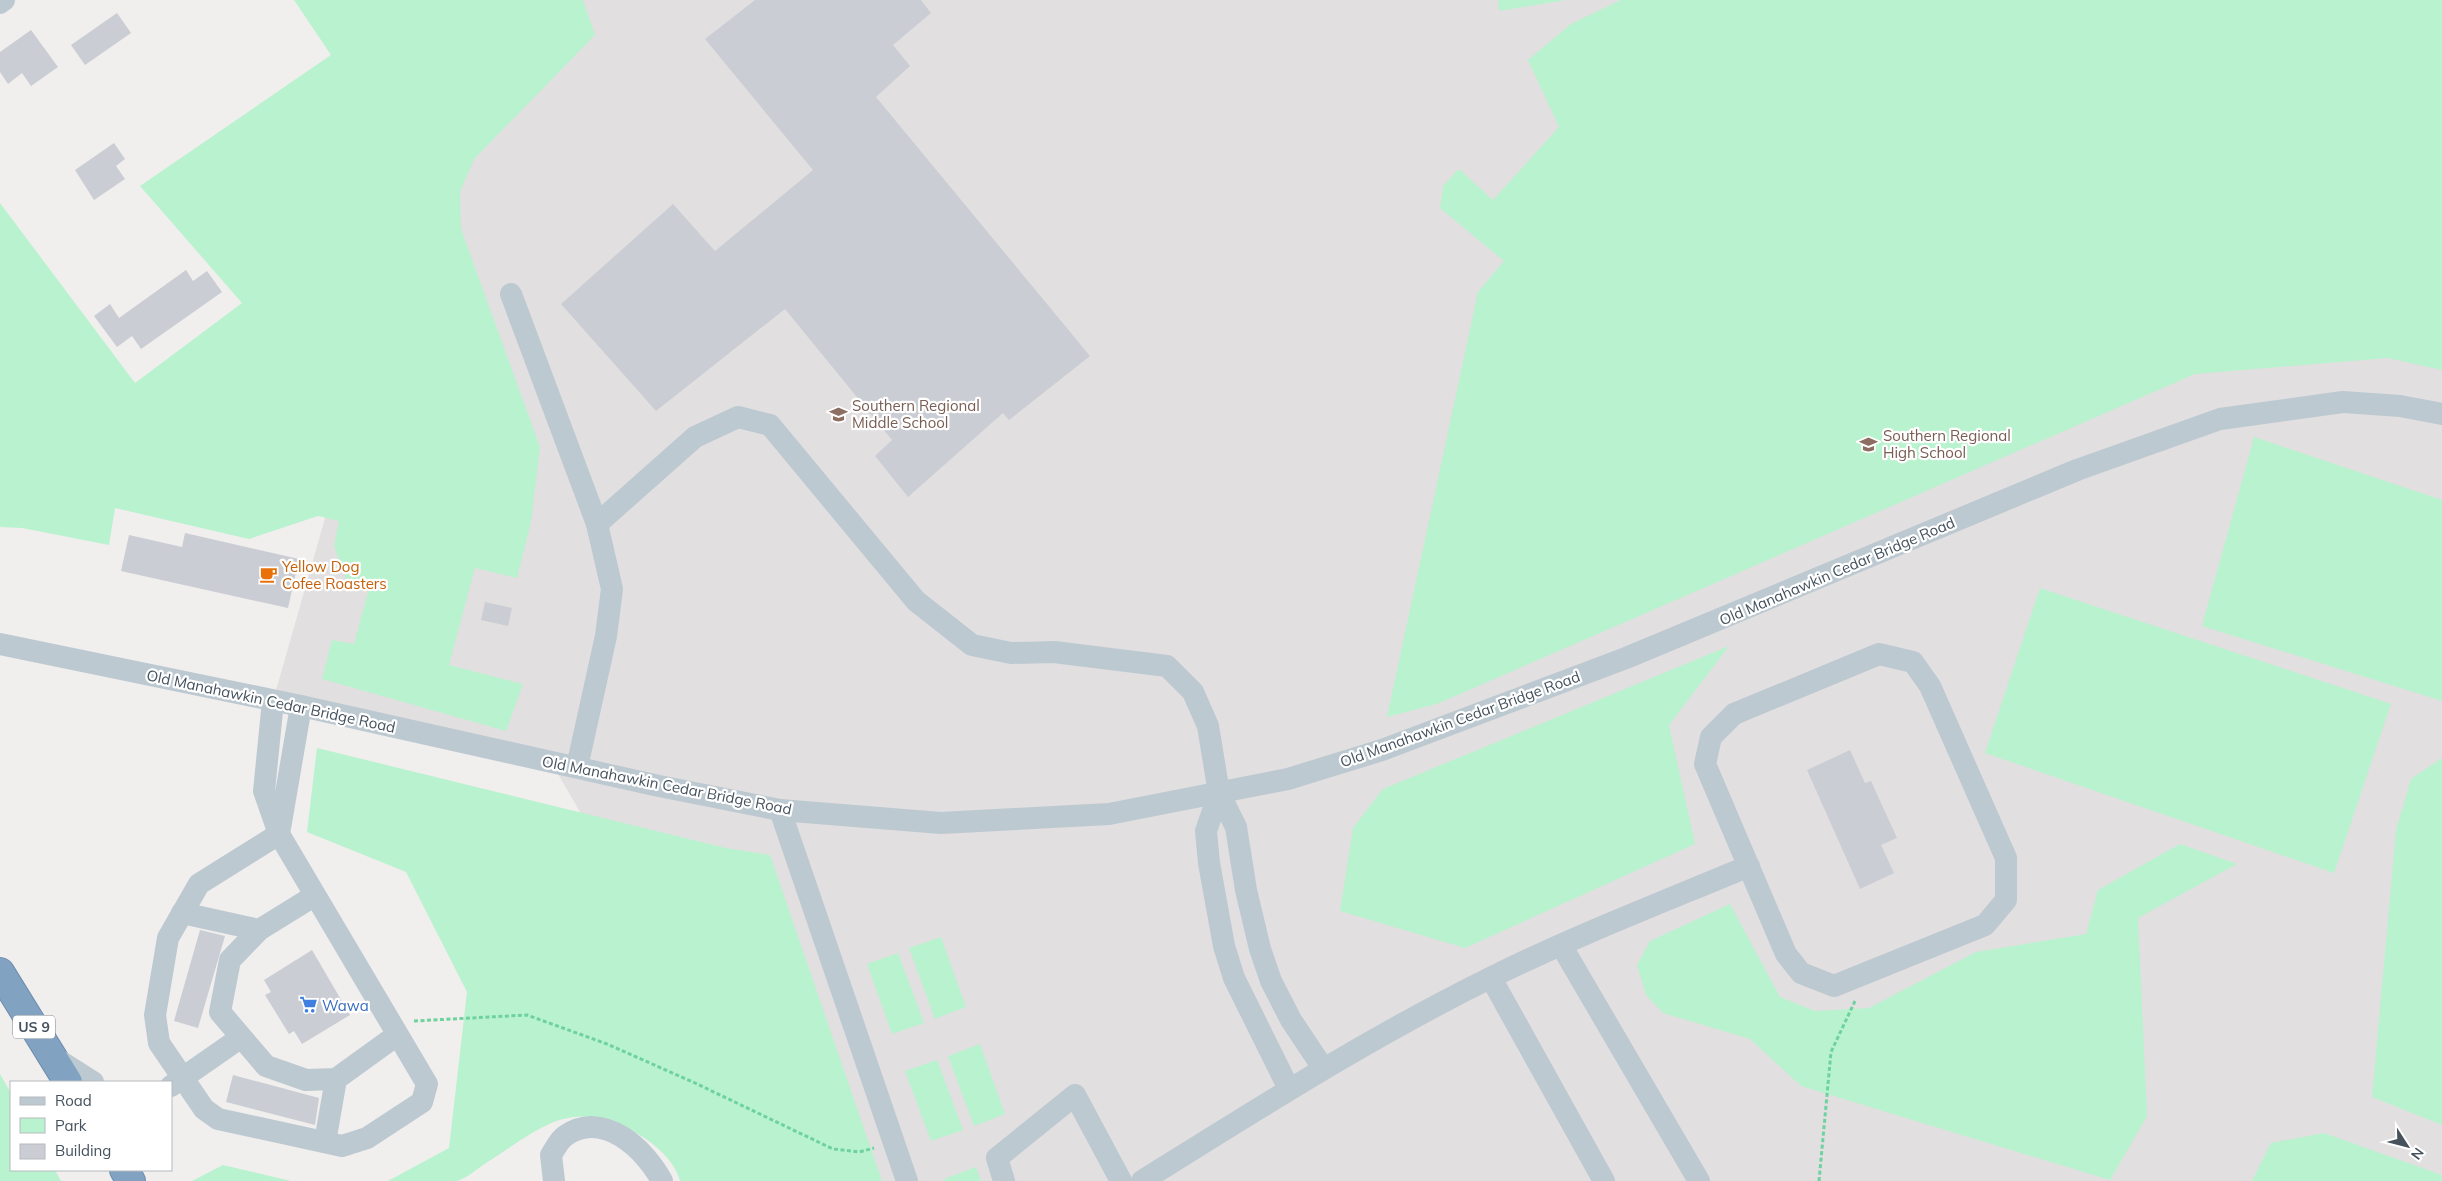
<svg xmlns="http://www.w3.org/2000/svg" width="2442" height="1181" viewBox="0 0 2442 1181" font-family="Mulish,sans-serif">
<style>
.education{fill:#e2dfe0}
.green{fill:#b9f2ce}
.building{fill:#cacdd3}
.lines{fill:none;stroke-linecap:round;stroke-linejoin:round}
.highway-casing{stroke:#6d8dad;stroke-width:30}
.path{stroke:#6ed29f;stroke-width:3;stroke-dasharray:4 2.5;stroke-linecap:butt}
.minor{stroke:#bdc9d1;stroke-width:22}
.highway{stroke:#82a2c1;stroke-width:28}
.labels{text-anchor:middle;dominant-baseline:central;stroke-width:4.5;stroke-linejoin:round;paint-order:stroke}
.shield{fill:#fff;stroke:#7d868e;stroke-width:1}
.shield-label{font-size:14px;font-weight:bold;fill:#45525d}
.education-label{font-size:15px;fill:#785e54;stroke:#fff;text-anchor:start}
.food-label{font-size:15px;fill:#c56008;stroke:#fff;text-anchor:start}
.street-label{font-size:15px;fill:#45525d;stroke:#fff}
.shop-label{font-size:15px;fill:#366cbe;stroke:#fff;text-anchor:start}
</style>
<rect width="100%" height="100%" fill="#f1eeee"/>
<polygon class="education" points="397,0 2442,0 2442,1181 794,1181 551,762 273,701 452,72"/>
<g class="green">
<polygon points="294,0 583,0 595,35 474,159 460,192 461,229 540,447 531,522 517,578 475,568 449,665 523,684 506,731 322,679 332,640 354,644 370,585 346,579 334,546 339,521 318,516 249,539 115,508 109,545 22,528 0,527 0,203 135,383 242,303 140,186 331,55"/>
<polygon points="1498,0 1566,0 1499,11"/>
<polygon points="1621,0 2442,0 2442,370 2388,358 2195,374 1437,704 1387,717 1478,292 1504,261 1440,208 1443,186 1459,169 1493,200 1559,127 1528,60 1571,24"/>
<polygon points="2254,437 2442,500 2442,701 2202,626"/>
<polygon points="2040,588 2391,704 2334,873 1985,753"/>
<polygon points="1729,646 1669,725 1695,844 1465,948 1340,911 1353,828 1383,789"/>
<path d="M317,748L726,848L770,855L882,1181H680C675,1161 655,1144 638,1134C570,1096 544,1126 486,1163C478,1168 466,1179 457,1181C442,1181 405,1181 388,1181L449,1148L467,992L406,872L307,832Z"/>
<polygon points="2442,758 2442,1125 2372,1097 2396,830 2411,779"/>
<polygon points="2180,844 2237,864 2138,918 2147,1116 2110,1180 1801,1086 1750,1039 1663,1013 1646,995 1637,965 1650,941 1730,904 1780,997 1815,1011 1869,1008 1976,952 2086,934 2098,890"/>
<polygon points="941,937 966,1007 935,1019 909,948"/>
<polygon points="898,953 924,1023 892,1034 867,964"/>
<polygon points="980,1044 1005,1114 974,1126 948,1056"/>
<polygon points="937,1060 963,1130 931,1141 905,1071"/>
<polygon points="0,1074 11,1093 11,1170 55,1170 61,1181 0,1181"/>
<polygon points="2324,1133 2442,1175 2442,1181 2252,1181 2271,1143"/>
<polygon points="223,1165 291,1181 192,1181"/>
<polygon points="976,1167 981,1181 945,1181 944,1179"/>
</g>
<g class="building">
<polygon points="755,0 921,0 931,13 893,45 910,66 876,97 1090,356 1009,420 1003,413 908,497 875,456 892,440 785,309 656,411 561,304 673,204 715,251 813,170 705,39"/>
<polygon points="117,13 131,33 85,65 71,45"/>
<polygon points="31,30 58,67 31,86 22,73 8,84 0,72 0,52"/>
<polygon points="114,143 125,159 116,166 125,179 94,200 75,170"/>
<polygon points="186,270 193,281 207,271 222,292 141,349 132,336 117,347 94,316 110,304 119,318"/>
<polygon points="185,533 299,559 288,608 121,571 129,535 182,547"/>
<polygon points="485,602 512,608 508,626 481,620"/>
<polygon points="1850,750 1865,783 1871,781 1897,838 1881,845 1894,873 1860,889 1807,770"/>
<polygon points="200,930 225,936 198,1028 174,1021"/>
<polygon points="312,950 350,1015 302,1044 294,1031 289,1034 265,995 271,992 264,980"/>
<polygon points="233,1075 319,1098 315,1125 226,1102"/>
</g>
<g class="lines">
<defs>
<g id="highway">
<polyline points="0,972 68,1082"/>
<polyline points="124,1170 131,1181"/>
</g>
</defs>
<use href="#highway" class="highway-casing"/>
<g class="path">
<polyline points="414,1021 527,1015 607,1044 695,1083 833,1149 859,1152 874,1148"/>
<polyline points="1819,1181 1831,1052 1855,1001"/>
</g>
<g class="minor">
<polyline points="0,3 4,0"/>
<polyline points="511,294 597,524"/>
<polyline points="0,644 301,706 659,786 780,810 941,823 1109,814 1288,779 1382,750 1626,658 2077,470 2220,419 2343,402 2400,406 2442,414"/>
<polygon points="1879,654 1913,662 1930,686 2006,858 2006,900 1985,925 1834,986 1801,973 1786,954 1705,764 1711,737 1734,714"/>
<polyline points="273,701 264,791 279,834 427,1084 422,1102 367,1138 342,1146 218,1119 204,1109 159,1043 155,1015 168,938 199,884 279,834 301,706"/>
<polyline points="577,767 606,636 612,589 597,524 695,437 738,417 770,425 916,601 972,645 1011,653 1054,652 1167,666 1193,692 1208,726 1219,793 1236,827 1246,890 1260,949 1271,981 1291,1020 1323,1068"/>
<polyline points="1219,793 1206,831 1209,863 1224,946 1234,978 1289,1089"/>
<polyline points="780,810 907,1181"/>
<polyline points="314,896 259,930 230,960 220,1012 266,1066 306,1080 336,1079 397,1035"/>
<polyline points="182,913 259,930"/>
<polyline points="1561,945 1699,1181"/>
<polyline points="1491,978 1604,1181"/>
<polyline points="52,1056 93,1082"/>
<polyline points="171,1086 240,1038"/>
<polyline points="325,1142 336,1079"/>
<path d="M554,1181L551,1155C555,1149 559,1140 565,1136C603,1109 645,1149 662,1181"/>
<polyline points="1004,1181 997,1158 1075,1095 1121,1181"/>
<path d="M1142,1181C1256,1110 1370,1037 1492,977C1575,936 1663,902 1749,866"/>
</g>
<use href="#highway" class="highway"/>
</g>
<defs>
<symbol id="school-bare" viewBox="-9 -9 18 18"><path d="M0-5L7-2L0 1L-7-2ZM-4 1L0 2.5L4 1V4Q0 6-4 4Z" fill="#8d6e63" stroke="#fff" stroke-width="2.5" paint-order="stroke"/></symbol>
<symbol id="cafe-bare" viewBox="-9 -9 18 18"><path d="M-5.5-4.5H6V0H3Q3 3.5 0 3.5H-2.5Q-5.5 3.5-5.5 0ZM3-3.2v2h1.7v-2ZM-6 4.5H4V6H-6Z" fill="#e8710a" stroke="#fff" stroke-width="2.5" paint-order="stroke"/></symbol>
<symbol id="supermarket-bare" viewBox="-9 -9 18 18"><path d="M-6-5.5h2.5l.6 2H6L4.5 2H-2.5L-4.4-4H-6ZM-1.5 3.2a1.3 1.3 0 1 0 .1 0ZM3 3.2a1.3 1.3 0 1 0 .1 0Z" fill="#3f7fe0" stroke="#fff" stroke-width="2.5" paint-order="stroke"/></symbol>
</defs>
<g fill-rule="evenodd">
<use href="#school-bare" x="826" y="402" width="25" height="25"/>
<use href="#school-bare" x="1856" y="432" width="25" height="25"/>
<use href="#cafe-bare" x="256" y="562" width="25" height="25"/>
<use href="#supermarket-bare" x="296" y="992" width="25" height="25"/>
</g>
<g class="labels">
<rect class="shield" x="13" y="1015.5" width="42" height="23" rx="4"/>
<g class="shield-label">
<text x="34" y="1027">US 9</text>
</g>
<g class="education-label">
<text x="852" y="405">Southern Regional<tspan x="852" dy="17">Middle School</tspan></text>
<text x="1883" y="435">Southern Regional<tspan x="1883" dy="17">High School</tspan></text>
</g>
<g class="food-label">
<text x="282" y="566">Yellow Dog<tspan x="282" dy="17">Cofee Roasters</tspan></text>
</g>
<g class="street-label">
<text transform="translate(1837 571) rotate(-23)">Old Manahawkin Cedar Bridge Road</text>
<text transform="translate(271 701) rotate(12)">Old Manahawkin Cedar Bridge Road</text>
<text transform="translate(1460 719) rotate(-20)">Old Manahawkin Cedar Bridge Road</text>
<text transform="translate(667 785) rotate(11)">Old Manahawkin Cedar Bridge Road</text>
</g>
<g class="shop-label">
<text x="322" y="1005">Wawa</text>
</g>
</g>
<rect x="10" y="1081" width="162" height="90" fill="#ffffff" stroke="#b5babe"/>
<rect x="20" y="1097" width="25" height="8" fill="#bdc9d1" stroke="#b5babe"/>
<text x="55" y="1106" font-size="15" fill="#45525d">Road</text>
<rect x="20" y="1118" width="25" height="15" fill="#b9f2ce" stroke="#b5babe"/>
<text x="55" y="1131" font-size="15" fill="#45525d">Park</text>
<rect x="20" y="1144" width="25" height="15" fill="#cacdd3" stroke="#b5babe"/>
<text x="55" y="1156" font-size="15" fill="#45525d">Building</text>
<g transform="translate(2407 1146) rotate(126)" stroke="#ffffff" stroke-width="4" paint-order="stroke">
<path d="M0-4L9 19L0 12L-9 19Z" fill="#45525d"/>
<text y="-8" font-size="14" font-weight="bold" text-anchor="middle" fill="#45525d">N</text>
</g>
</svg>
